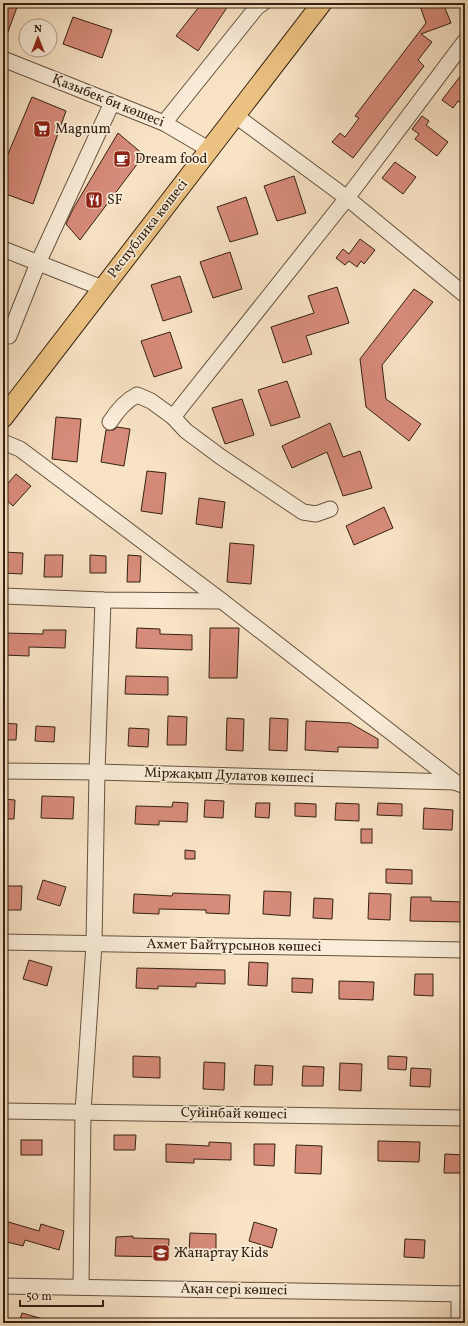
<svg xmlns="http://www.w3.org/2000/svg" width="468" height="1326" viewBox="0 0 468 1326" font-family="Vollkorn,serif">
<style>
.building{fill:#d78b7a;stroke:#342111}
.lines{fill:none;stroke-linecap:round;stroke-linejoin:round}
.minor-casing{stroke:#65523e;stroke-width:17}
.major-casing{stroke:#342111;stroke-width:21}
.minor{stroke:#faedd9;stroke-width:15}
.major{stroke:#ecc282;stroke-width:19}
.labels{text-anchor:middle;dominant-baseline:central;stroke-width:3.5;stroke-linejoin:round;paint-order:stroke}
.street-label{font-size:14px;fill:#342111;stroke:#faedd9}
.poi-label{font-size:14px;fill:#342111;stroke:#faedd9;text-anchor:start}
</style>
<rect width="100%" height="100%" fill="#f8e3c5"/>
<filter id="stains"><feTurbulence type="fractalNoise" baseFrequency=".005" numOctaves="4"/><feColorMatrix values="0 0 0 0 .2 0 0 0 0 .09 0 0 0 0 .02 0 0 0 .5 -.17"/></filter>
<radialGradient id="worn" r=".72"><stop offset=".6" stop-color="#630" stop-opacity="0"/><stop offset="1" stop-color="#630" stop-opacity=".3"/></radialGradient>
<g class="building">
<polygon points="3,3 17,7 4,43 3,43"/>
<polygon points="202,3 230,3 198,51 176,36"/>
<polygon points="419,3 443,3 451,23 421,34 432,42 418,60 424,66 353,158 332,142 340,133 345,137 359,118 355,116 426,23"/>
<polygon points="73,17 112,30 102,58 63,44"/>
<polygon points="465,70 465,106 458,101 453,108 442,100"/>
<polygon points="32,97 66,111 33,204 3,193 3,166"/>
<polygon points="422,116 429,121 426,125 448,142 437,156 415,139 419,134 412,129"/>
<polygon points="118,133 144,155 80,240 66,224 73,209"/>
<polygon points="395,162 416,177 403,194 382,178"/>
<polygon points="294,176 306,213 277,221 264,186"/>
<polygon points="246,197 258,234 230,242 217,207"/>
<polygon points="360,239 375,250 364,264 361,261 357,267 349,261 345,265 336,258 343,249 349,254"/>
<polygon points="230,252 242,289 213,298 200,262"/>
<polygon points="180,276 192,312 163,321 151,285"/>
<polygon points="337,287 349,323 306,336 312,354 283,363 271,327 314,313 308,296"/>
<polygon points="414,289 433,302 382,365 386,399 421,424 409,441 366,407 360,359"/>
<polygon points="170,332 182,368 154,377 141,341"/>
<polygon points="287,381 300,417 271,426 258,390"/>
<polygon points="242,399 254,435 225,444 212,408"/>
<polygon points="56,417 81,419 77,462 52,459"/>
<polygon points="330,423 343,457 360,451 372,488 343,496 327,452 292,468 282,446"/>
<polygon points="117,427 130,429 124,466 101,462 106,430 114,430"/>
<polygon points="147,471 166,473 162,514 141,511"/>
<polygon points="16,474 31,486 13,506 3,497 3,489"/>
<polygon points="199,498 225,502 222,528 196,524"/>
<polygon points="384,507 393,528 354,545 346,526"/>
<polygon points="230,543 254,545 251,584 227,582"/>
<polygon points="3,552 23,553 22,574 3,573"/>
<polygon points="45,555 63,555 62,577 44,577"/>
<polygon points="90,555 106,556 106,573 90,573"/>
<polygon points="128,555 141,556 140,582 127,582"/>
<polygon points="137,628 160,629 160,634 192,635 192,650 136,648"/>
<polygon points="210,628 239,628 237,678 209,678"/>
<polygon points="43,630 66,630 65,648 29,647 29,656 3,655 4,633 43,634"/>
<polygon points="126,676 168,677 168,695 125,694"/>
<polygon points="168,716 187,717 186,745 167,745"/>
<polygon points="227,718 244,719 243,751 226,750"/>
<polygon points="270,718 288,719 287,751 269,750"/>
<polygon points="306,721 350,723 378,739 378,748 338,747 338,752 305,750"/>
<polygon points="3,723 17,724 16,740 3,740"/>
<polygon points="36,726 55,727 54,742 35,741"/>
<polygon points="129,728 149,729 148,747 128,746"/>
<polygon points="42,796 74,797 73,819 41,818"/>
<polygon points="3,799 15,800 14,819 3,819"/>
<polygon points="205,800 224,801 223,818 204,817"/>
<polygon points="173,802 188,803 187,822 159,821 159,825 135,824 136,806 172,807"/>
<polygon points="256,803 270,803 269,818 255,817"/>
<polygon points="295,803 316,804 316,817 295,816"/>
<polygon points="336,803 359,804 359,821 335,820"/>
<polygon points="378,803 402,804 402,816 377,815"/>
<polygon points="424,808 453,810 452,830 423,829"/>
<rect x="361" y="829" width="11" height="14"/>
<polygon points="185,850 195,851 195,859 185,859"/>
<polygon points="386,869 412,870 412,884 386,883"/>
<polygon points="43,880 66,887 60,906 37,899"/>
<polygon points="3,886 22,886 21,910 3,910"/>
<polygon points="264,891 291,892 290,916 263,914"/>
<polygon points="173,893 230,895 229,914 206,913 206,910 159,909 159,914 133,913 134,894 172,896"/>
<polygon points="369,893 391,894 390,920 368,919"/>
<polygon points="411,897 431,897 431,901 465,902 465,922 410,921"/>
<polygon points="314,898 333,899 332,919 313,918"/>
<polygon points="29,960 52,967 47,986 23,979"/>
<polygon points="249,962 268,963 267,986 248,985"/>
<polygon points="137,968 225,970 225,984 196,983 196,987 158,986 158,989 136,988"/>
<polygon points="415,974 433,974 433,996 414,995"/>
<polygon points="292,978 313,979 312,993 292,992"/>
<polygon points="339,981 374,982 373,1000 339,999"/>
<polygon points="133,1056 160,1057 160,1078 133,1077"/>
<polygon points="388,1056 407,1057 406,1070 388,1069"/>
<polygon points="204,1062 225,1063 224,1090 203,1089"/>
<polygon points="340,1063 362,1064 361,1091 339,1090"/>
<polygon points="255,1065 273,1066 272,1085 254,1085"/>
<polygon points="303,1066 324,1067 323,1086 302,1086"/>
<polygon points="411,1068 431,1069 430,1087 410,1086"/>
<polygon points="114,1135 136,1135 135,1150 114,1150"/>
<rect x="21" y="1140" width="21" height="15"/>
<polygon points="378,1141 420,1142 419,1162 378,1161"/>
<polygon points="209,1142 231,1143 231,1160 194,1159 194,1163 166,1162 166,1144 209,1146"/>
<polygon points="254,1144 275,1144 274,1166 254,1165"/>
<polygon points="296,1145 322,1146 321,1174 295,1173"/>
<polygon points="445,1154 465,1155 464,1173 444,1173"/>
<polygon points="5,1221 39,1231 41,1224 64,1231 59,1250 25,1240 23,1246 3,1241 3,1228"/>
<polygon points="254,1222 277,1229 272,1248 249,1241"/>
<polygon points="190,1233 216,1234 216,1254 189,1252"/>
<polygon points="133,1236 133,1238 169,1239 168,1257 115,1256 116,1237"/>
<polygon points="405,1239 425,1240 424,1258 404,1257"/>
<polygon points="22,1313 50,1321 49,1323 19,1323"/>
</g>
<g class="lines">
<defs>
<g id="minor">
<polyline points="3,59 164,123 210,150"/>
<polyline points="236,116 347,198 465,295"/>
<polyline points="164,123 257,7 263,3"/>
<polyline points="3,249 102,288"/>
<polyline points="9,336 38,263 112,103"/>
<polyline points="173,417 347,198 465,41"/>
<path d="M110,422C117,411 125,401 137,395L151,401L173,417L186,431L221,457L303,512L316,514L330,509"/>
<polyline points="3,442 20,449 222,601 455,782 465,786"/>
<polyline points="3,596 103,600 222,601"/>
<polyline points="3,771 97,772 455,782"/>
<polyline points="3,942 465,950"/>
<polyline points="3,1111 465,1118"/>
<polyline points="3,1286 465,1294"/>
<polyline points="81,1287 83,1112 94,944 97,772 103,600"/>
<polyline points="459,1323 459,1294"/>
</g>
<polyline id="major" points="3,418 322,3"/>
</defs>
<use href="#minor" class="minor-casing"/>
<use href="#major" class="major-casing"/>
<use href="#minor" class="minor"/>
<use href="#major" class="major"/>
</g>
<defs>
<symbol id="supermarket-square" viewBox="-11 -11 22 22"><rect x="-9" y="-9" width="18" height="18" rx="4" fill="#8f2418" stroke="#faedd9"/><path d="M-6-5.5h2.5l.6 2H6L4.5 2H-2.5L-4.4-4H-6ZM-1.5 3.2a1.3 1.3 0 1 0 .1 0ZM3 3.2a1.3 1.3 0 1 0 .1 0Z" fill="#fff"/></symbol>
<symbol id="cafe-square" viewBox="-11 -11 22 22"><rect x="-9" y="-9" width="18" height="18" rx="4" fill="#8f2418" stroke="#faedd9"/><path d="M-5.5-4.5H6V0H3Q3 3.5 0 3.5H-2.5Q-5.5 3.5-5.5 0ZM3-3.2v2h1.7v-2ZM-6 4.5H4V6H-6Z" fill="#fff"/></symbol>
<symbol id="restaurant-square" viewBox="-11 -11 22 22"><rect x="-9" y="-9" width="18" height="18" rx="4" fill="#8f2418" stroke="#faedd9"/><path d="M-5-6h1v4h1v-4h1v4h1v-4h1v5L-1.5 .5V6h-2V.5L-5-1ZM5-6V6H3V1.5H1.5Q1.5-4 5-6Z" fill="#fff"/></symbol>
<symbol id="school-square" viewBox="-11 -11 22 22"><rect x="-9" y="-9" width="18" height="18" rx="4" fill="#8f2418" stroke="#faedd9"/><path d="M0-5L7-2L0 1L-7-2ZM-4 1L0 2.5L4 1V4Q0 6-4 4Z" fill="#fff"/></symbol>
</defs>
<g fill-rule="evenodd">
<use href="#supermarket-square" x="32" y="119" width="20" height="20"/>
<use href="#cafe-square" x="112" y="149" width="20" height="20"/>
<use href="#restaurant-square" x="84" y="190" width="20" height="20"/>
<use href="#school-square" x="151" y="1243" width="20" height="20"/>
</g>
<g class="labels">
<g class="street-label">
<text transform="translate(108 101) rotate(22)">Қазыбек би көшесі</text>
<text transform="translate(148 229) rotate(-52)">Республика көшесі</text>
<text transform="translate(229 776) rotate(2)">Міржақып Дулатов көшесі</text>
<text transform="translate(234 946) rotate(1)">Ахмет Байтұрсынов көшесі</text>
<text transform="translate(234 1114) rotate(1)">Суйінбай көшесі</text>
<text transform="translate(234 1290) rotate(1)">Ақан сері көшесі</text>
</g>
<g class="poi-label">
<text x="55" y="129">Magnum</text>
<text x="135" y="159">Dream food</text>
<text x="107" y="200">SF</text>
<text x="174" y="1253">Жанартау Kids</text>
</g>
</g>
<rect width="468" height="1326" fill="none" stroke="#f8e3c5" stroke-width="16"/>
<rect x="4" y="4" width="460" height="1318" fill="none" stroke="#342111" stroke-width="2"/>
<rect x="8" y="8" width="452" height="1310" fill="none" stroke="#342111"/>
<g transform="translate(38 38)"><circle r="19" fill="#faedd9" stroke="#ab9b89"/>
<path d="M0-3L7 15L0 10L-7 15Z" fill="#8f2418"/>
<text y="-6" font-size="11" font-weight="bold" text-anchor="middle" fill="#342111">N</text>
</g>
<path d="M20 1300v6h83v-6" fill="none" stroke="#342111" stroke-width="2"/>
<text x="26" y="1300" font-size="12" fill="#342111" stroke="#faedd9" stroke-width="3" paint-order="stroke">50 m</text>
<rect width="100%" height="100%" filter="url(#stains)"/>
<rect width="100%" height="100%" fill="url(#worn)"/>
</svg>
